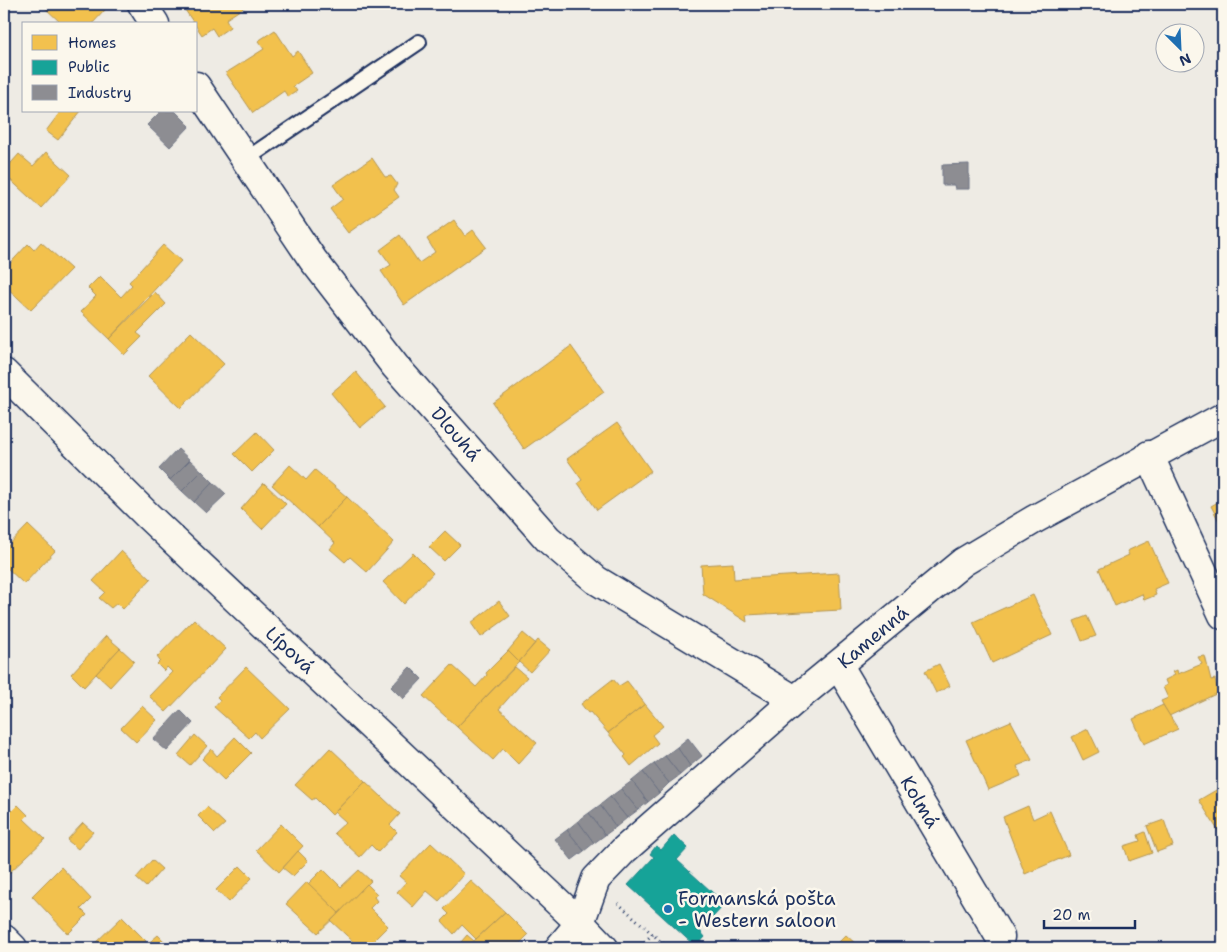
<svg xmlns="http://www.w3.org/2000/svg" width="1227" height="952" viewBox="0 0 1227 952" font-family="'Shantell Sans',sans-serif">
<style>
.homes{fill:#f2c14e;stroke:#b29553}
.public{fill:#17a398;stroke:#188087}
.industry{fill:#8d8d92;stroke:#6b7182}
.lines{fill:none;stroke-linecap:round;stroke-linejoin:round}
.service-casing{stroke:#1b2f5e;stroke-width:18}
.minor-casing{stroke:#1b2f5e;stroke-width:31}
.tertiary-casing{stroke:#1b2f5e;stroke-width:31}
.path{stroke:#1b2f5e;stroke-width:3;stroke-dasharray:1 4;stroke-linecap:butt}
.service{stroke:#fbf7ec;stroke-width:14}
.minor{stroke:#fbf7ec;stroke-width:28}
.tertiary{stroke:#fbf7ec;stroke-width:28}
.poi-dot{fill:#1f6fb2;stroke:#fbf7ec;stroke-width:2}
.labels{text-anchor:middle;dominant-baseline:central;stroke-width:5;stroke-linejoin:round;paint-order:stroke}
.street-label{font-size:19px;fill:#1b2f5e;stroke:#fbf7ec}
.poi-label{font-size:19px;fill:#1b2f5e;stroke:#fbf7ec;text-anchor:start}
</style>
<rect width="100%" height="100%" fill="#eeebe4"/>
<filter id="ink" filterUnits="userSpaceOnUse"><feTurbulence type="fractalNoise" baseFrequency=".02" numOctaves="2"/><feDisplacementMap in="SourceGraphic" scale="10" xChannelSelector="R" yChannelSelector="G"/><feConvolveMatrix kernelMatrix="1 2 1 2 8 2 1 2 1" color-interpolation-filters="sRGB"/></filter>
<g filter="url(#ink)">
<g class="homes">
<polygon points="46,4 98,4 105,10 92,24 62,24 43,6"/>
<polygon points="181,4 244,4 246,6 226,19 230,27 217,36 212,28 202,35"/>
<polygon points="275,30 292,56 298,51 312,73 293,86 297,91 288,97 284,91 253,113 226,73 264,49 258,41"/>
<polygon points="61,111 81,111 58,140 46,131"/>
<polygon points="46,152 71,175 41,208 4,174 4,171 19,154 33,166"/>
<polygon points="372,158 385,177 391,176 397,184 394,190 399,197 348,233 330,209 343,199 333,185"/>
<polygon points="454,220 465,236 473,230 486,247 404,305 381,271 391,265 380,250 400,235 419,263 435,252 427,239"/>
<polygon points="41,242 71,269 31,310 4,285 4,270 28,244 34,250"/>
<polygon points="163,245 181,261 109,339 81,312 96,296 88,288 100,276 121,297 132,285 129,282"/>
<polygon points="155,292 166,304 137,333 142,337 124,355 109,339"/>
<polygon points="191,332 224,364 181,408 148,376"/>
<polygon points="571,346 604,392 524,449 493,403"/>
<polygon points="356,372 385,407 360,428 331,393"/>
<polygon points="617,423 651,471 597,510 578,483 582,480 567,459"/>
<polygon points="257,432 274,450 252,472 234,454"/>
<polygon points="290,465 306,480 315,470 347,497 318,527 272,485"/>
<polygon points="264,483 286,504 262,529 241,509"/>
<polygon points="347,497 394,542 367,572 350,557 345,562 330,549 335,543 318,527"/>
<polygon points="1223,499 1223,529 1211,506"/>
<polygon points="28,525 55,551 24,584 4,565 4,550"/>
<polygon points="445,531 460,545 444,561 429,547"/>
<polygon points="1149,541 1168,583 1154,589 1156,595 1144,600 1142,594 1115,606 1099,569 1129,555 1127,551"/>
<polygon points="121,551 151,579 123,609 117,603 111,608 99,598 105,592 93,581"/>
<polygon points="413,553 433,573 404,604 383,582"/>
<polygon points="733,563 734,579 839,573 841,610 746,615 747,622 703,594 701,565"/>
<polygon points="1033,595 1052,635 992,663 973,622"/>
<polygon points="499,601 510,616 481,637 471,623"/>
<polygon points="1087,616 1096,636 1082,641 1074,621"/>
<polygon points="194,619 226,649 166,712 149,696 172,672 167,667 164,671 157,664 160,661 157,657"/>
<polygon points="523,633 535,643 519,662 508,651"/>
<polygon points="106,636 120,648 84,687 71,674"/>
<polygon points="538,640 550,650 530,672 519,662"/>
<polygon points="120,648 134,661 110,687 96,674"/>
<polygon points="508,651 519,662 457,727 423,696 452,665 476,687 487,675 486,673"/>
<polygon points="1205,656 1211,680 1215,679 1218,693 1169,716 1161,701 1168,698 1163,687 1167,685 1165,680 1175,675 1173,672 1177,670 1178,674 1202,664 1198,657"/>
<polygon points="939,664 950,686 936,693 925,671"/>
<polygon points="246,667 290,709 260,738 255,732 249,738 214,707 220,700 217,697"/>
<polygon points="515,667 527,677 499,709 537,743 518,764 503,749 493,760 457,727"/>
<polygon points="613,679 619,686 627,681 645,704 608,733 590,712 588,713 581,704"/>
<polygon points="645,704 663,726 652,735 658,743 631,766 624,757 626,755 608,733"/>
<polygon points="1163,705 1178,729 1144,744 1133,719"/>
<polygon points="142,706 157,720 136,742 121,728"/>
<polygon points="1011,721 1032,760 1017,766 1021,776 988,790 966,740"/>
<polygon points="1088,729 1099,752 1083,760 1072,737"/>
<polygon points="195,735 207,746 190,765 178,755"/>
<polygon points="235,737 251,753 224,780 202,759 211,749 217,756"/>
<polygon points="330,748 365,781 332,815 315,798 312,800 295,785"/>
<polygon points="365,781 400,814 390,825 397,832 378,852 371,845 360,857 334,833 346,822 335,812"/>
<polygon points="1223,786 1223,830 1219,832 1199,800"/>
<polygon points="4,803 12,811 18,805 28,815 24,819 45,839 9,873 4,868"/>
<polygon points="1028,806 1033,819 1050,811 1069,855 1025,874 1003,817"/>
<polygon points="207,807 225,824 215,833 198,816"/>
<polygon points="1164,820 1173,846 1157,852 1147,826"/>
<polygon points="83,823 93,832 78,849 67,840"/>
<polygon points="281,824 303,846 279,872 256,850"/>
<polygon points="1145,832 1152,853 1129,861 1124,846 1140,841 1138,835"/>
<polygon points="431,843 464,874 439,901 427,891 413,907 397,892 406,882 399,876"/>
<polygon points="298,851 308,861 293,876 283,868"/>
<polygon points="152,860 162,869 146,887 136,878"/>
<polygon points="240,866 252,878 229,902 216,890"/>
<polygon points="61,867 91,899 81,909 87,915 68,934 32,896"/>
<polygon points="323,869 341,887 359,870 371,881 339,913 308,884"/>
<polygon points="471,881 505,912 476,939 462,925 454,934 442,921 449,914 444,909"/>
<polygon points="307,882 339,913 318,933 286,904"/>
<polygon points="367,884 377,894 374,897 377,901 370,908 388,926 366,948 360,948 331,921"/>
<polygon points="505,912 528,935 515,948 467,948 461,942 467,935 474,941"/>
<polygon points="122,917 146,941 139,948 90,948"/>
<polygon points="158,935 170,947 169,948 143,948"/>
<polygon points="846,935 857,945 853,948 833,948"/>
</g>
<polygon class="public" points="674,835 688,848 677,860 725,904 700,931 705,937 696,947 628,885 654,857 650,854 656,846 661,850"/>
<g class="industry">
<polygon points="161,111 175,111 190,126 170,147 147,125"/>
<polygon points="969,164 969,189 955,189 954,185 942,185 942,165"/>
<polygon points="178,449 190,460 170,480 159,469"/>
<polygon points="190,460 202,471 182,491 170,480"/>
<polygon points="202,471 213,482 194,502 182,491"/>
<polygon points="213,482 226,494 206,513 194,502"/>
<polygon points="410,667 422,679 403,699 391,687"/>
<polygon points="180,710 193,723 167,751 153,739"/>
<polygon points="688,738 702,756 690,766 677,747"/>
<polygon points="677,747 690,766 680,775 665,756"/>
<polygon points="665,756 680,775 669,783 654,764"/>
<polygon points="654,764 669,783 659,793 643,772"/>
<polygon points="643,772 659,793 648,802 632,781"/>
<polygon points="632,781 648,802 638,810 621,789"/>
<polygon points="621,789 638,810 627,818 610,797"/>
<polygon points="610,797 627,818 616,827 600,805"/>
<polygon points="600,805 616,827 605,835 589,813"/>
<polygon points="589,813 605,835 594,843 578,821"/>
<polygon points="578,821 594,843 584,851 567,830"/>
<polygon points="567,830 584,851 572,860 555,839"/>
</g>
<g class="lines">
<defs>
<polyline id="service" points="245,160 419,42"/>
<g id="minor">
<polyline points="142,4 155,24"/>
<polyline points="196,86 313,260 395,366 548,539 596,580 795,700"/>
<polyline points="1149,455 1223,615"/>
<polyline points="839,666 1000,937"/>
<polyline points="4,939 13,948"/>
<polyline points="559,948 580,923 596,879 624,850 795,700 963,562 1035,519 1223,417"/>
</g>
<polyline id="tertiary" points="4,373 148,516 580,923 604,948"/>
</defs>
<use href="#service" class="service-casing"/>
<use href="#minor" class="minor-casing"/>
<use href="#tertiary" class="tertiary-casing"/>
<g class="path">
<polyline points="618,903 668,948"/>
<polyline points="637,948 653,934"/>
</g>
<use href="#service" class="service"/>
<use href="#minor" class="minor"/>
<use href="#tertiary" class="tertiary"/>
</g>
</g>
<circle class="poi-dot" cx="668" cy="909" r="5"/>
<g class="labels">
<g class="street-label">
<text transform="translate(456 434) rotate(49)">Dlouhá</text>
<text transform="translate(873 637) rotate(-40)">Kamenná</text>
<text transform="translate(290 650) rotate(43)">Lípová</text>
<text transform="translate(920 802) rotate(59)">Kolmá</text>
</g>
<g class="poi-label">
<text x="678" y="898">Formanská pošta<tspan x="678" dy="22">- Western saloon</tspan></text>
</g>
</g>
<rect width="1227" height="952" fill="none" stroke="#fbf7ec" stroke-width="20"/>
<rect x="10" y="10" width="1207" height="932" fill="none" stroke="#1b2f5e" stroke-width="2" filter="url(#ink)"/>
<rect x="22" y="22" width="175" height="90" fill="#fbf7ec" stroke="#a1a7b3"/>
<rect x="32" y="35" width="25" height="15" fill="#f2c14e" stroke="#a1a7b3"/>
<text x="68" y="48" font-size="15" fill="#1b2f5e">Homes</text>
<rect x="32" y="60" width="25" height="15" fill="#17a398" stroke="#a1a7b3"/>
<text x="68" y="72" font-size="15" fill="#1b2f5e">Public</text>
<rect x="32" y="85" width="25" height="15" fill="#8d8d92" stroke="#a1a7b3"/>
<text x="68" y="98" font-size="15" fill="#1b2f5e">Industry</text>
<g transform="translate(1180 48) rotate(156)"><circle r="24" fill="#fbf7ec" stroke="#a1a7b3"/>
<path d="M0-4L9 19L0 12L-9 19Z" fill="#1f6fb2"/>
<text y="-8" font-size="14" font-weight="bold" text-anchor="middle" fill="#1b2f5e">N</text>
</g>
<path d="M1044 920v8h91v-8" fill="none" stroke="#1b2f5e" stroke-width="2.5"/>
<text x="1052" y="920" font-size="15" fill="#1b2f5e" stroke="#fbf7ec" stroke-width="4" paint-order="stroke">20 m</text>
</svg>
